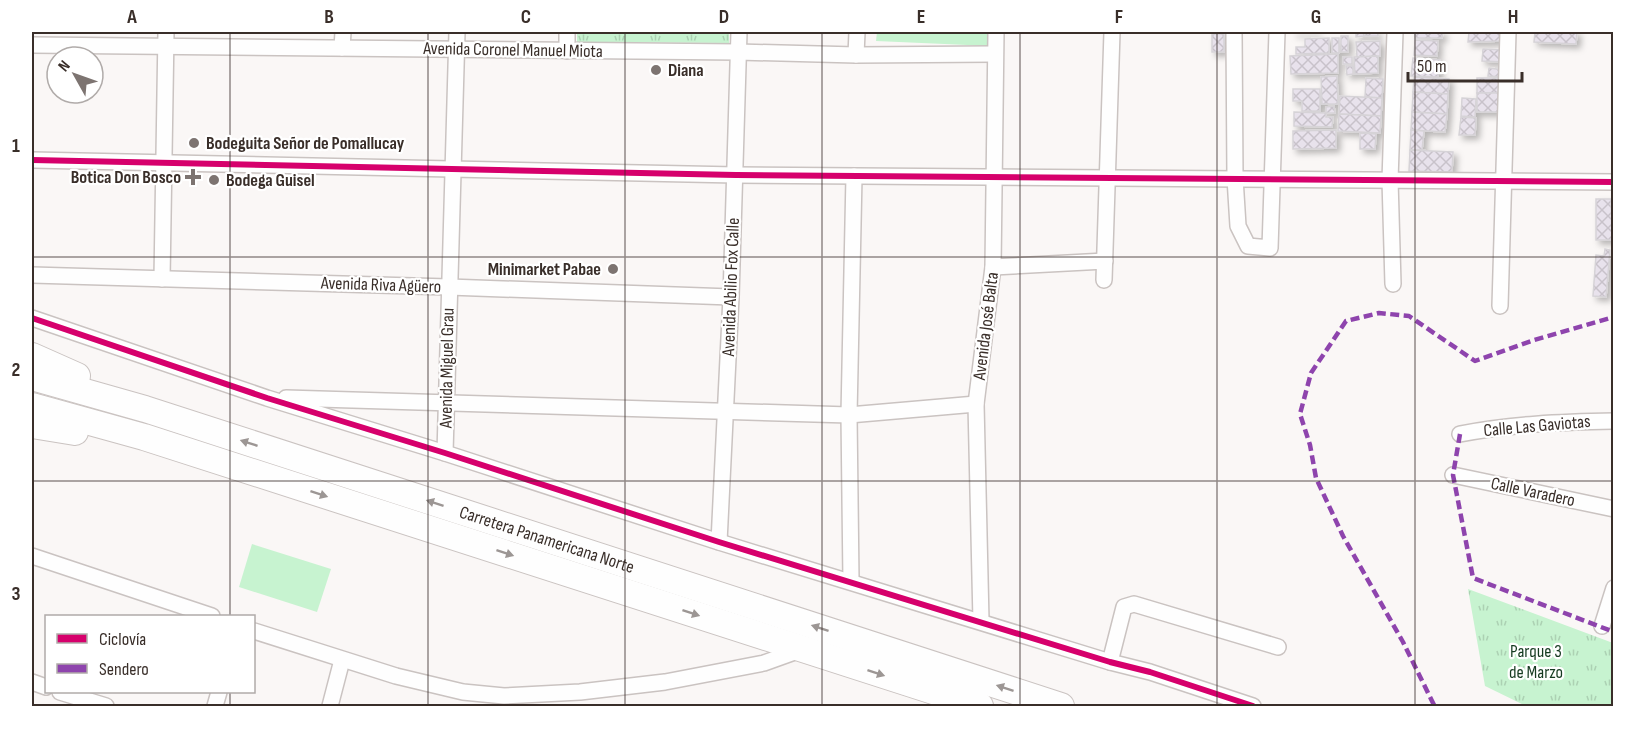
<svg xmlns="http://www.w3.org/2000/svg" width="1645" height="738" viewBox="0 0 1645 738" font-family="'Sofia Sans Condensed',sans-serif">
<style>
.grass{fill:#c7f3d0}
.park{fill:url(#park-tufts)}
.building{fill:url(#building-cross-hatch);stroke:#d6d3d7;stroke-width:1.5;filter:url(#shadow)}
.lines{fill:none;stroke-linecap:round;stroke-linejoin:round}
.minor-casing{stroke:#cac3c1;stroke-width:18}
.trunk-casing{stroke:#cac3c1;stroke-width:28}
.minor{stroke:#fefefe;stroke-width:15}
.trunk{stroke:#fefefe;stroke-width:26}
.quiet{stroke:#8e44ad;stroke-width:4.5;stroke-dasharray:9 4.5;stroke-linecap:butt}
.cycleway-casing{stroke:#fff;stroke-width:10}
.cycleway{stroke:#d6006c;stroke-width:6}
.oneway{fill:#9c9694}
.grid{fill:none;stroke:#392e29;stroke-width:1.5;stroke-opacity:0.55}
.poi-dot{fill:#7d7471;stroke:#fff;stroke-width:2}
.labels{text-anchor:middle;dominant-baseline:central;stroke-width:4.5;stroke-linejoin:round;paint-order:stroke}
.street-label{font-size:18px;fill:#392e29;stroke:#fff}
.poi-label{font-size:18px;font-weight:bold;fill:#392e29;stroke:#fff;text-anchor:start}
.park-label{font-size:18px;fill:#163b21;stroke:#fff}
.neatline{fill:none;stroke:#392e29;stroke-width:2}
.grid-label{font-size:20px;text-anchor:middle;font-weight:bold;fill:#392e29}
</style>
<defs>
<pattern id="park-tufts" width="24" height="20" patternUnits="userSpaceOnUse" patternTransform="scale(1.5)"><rect width="24" height="20" fill="#c7f3d0"/><path d="M3 7l-1-3M5 7V3M7 7l1-3M15 17l-1-3M17 17v-4M19 17l1-3" fill="none" stroke="#acd1b3"/></pattern>
<pattern id="building-cross-hatch" width="8" height="8" patternUnits="userSpaceOnUse" patternTransform="scale(1.5)"><rect width="8" height="8" fill="#e8e2ec"/><path d="M0 0l8 8M0 8l8-8" fill="none" stroke="#c8c2ca"/></pattern>
<filter id="shadow"><feDropShadow dx="4" dy="4" stdDeviation="3" flood-color="#0004"/></filter>
</defs>
<rect width="100%" height="100%" fill="#faf7f6"/>
<g class="grass">
<polygon points="877,32 990,32 990,46 876,41"/>
<polygon points="252,544 331,569 317,612 239,587"/>
</g>
<g class="park">
<polygon points="577,32 729,32 729,43 577,42"/>
<polygon points="1468,589 1613,643 1613,706 1526,706 1485,686"/>
</g>
<g class="building">
<rect x="1293" y="32" width="24" height="1"/>
<polygon points="1356,32 1363,32 1364,36 1356,37"/>
<polygon points="1366,32 1378,32 1378,36 1365,36"/>
<polygon points="1415,32 1443,32 1442,38 1415,38"/>
<polygon points="1469,32 1505,32 1505,41 1468,42"/>
<polygon points="1535,32 1577,32 1576,44 1534,42"/>
<rect x="1212" y="34" width="12" height="18"/>
<rect x="1341" y="36" width="7" height="16"/>
<polygon points="1329,38 1329,53 1296,54 1296,47 1305,47 1305,39"/>
<rect x="1332" y="38" width="7" height="15"/>
<polygon points="1415,40 1438,41 1437,56 1414,55"/>
<polygon points="1380,41 1380,56 1357,57 1356,42"/>
<polygon points="1483,49 1505,50 1505,62 1482,61"/>
<polygon points="1338,54 1338,73 1291,74 1290,56"/>
<polygon points="1378,56 1378,73 1355,74 1354,57"/>
<rect x="1343" y="57" width="9" height="7"/>
<polygon points="1413,58 1440,60 1438,77 1411,76"/>
<polygon points="1346,66 1353,66 1353,74 1347,75"/>
<polygon points="1489,68 1504,70 1503,77 1488,76"/>
<polygon points="1337,76 1338,104 1322,104 1321,77"/>
<polygon points="1414,77 1449,79 1448,94 1413,92"/>
<polygon points="1366,78 1383,79 1382,98 1365,97"/>
<rect x="1477" y="78" width="26" height="15"/>
<polygon points="1293,89 1320,89 1320,111 1302,111 1302,101 1293,101"/>
<polygon points="1413,92 1448,94 1447,114 1412,112"/>
<rect x="1477" y="93" width="26" height="19"/>
<polygon points="1340,96 1382,98 1381,116 1339,114"/>
<polygon points="1462,98 1476,99 1475,117 1461,116"/>
<polygon points="1334,106 1335,113 1326,113 1326,107"/>
<polygon points="1294,112 1326,113 1326,117 1333,117 1332,127 1294,126"/>
<polygon points="1412,112 1447,114 1445,132 1411,130"/>
<polygon points="1339,114 1381,116 1380,133 1338,131"/>
<polygon points="1461,117 1476,118 1475,135 1459,135"/>
<polygon points="1336,130 1336,148 1293,149 1293,131"/>
<polygon points="1411,130 1424,131 1422,150 1410,150"/>
<polygon points="1360,133 1376,134 1375,149 1360,149"/>
<polygon points="1410,150 1453,152 1452,172 1409,171"/>
<polygon points="1596,199 1611,199 1612,240 1596,240"/>
<polygon points="1605,249 1610,250 1606,297 1593,296 1596,255 1604,256"/>
</g>
<g class="lines">
<defs>
<g id="minor">
<polyline points="1234,32 1235,178 1238,226 1248,246 1270,248 1277,32"/>
<polyline points="32,45 738,52 856,55 994,54"/>
<polyline points="342,48 343,32"/>
<polyline points="567,51 567,32"/>
<polyline points="856,55 857,32"/>
<polyline points="32,160 736,175 1614,182"/>
<polyline points="993,267 1105,261"/>
<polyline points="32,275 449,287 731,297"/>
<polyline points="162,279 166,32"/>
<polyline points="1104,280 1112,32"/>
<polyline points="1393,284 1390,180 1395,32"/>
<polyline points="1500,306 1508,32"/>
<polyline points="32,318 267,398 445,453 719,542 1110,662 1150,672 1253,706"/>
<polyline points="286,398 849,415 976,404"/>
<path d="M1460,434C1511,424 1561,422 1614,421"/>
<polyline points="445,453 457,32"/>
<polyline points="1453,475 1614,509"/>
<polyline points="719,542 731,297 739,32"/>
<polyline points="32,556 212,616"/>
<polyline points="851,581 849,415 854,176"/>
<polyline points="981,621 976,404 993,267 996,32"/>
<polyline points="1602,626 1614,588"/>
<polyline points="254,631 396,676 463,692 504,696 580,692 665,682 764,663 803,649"/>
<polyline points="1110,662 1124,607 1134,604 1278,647"/>
<polyline points="32,682 46,687"/>
<polyline points="60,692 106,706"/>
<polyline points="215,706 219,692"/>
<polyline points="330,706 342,660"/>
</g>
<g id="trunk">
<polyline points="32,356 77,376"/>
<path id="s1" d="M32,377L145,409L1061,706"/>
<polyline points="32,406 144,437 980,706"/>
<polyline points="32,425 75,432"/>
</g>
</defs>
<use href="#minor" class="minor-casing"/>
<use href="#trunk" class="trunk-casing"/>
<use href="#minor" class="minor"/>
<use href="#trunk" class="trunk"/>
<g class="quiet">
<polyline points="1460,434 1453,475 1473,578 1614,632"/>
<polyline points="1434,705 1403,642 1343,536 1316,478 1310,445 1300,414 1311,373 1346,321 1379,313 1409,316 1475,361 1534,340 1614,317"/>
</g>
<defs>
<g id="cycleway">
<polyline points="32,160 736,175 1614,182"/>
<polyline points="32,318 267,398 445,453 719,542 1110,662 1150,672 1253,706"/>
</g>
</defs>
<use href="#cycleway" class="cycleway-casing"/>
<use href="#cycleway" class="cycleway"/>
</g>
<defs><path id="oneway-solid" d="M-6-.8H1V-3.2L6.5 0L1 3.2V.8H-6Z" transform="scale(1.5)"/></defs>
<g class="oneway">
<use href="#oneway-solid" transform="translate(249 443) rotate(-162)"/>
<use href="#oneway-solid" transform="translate(319 494) rotate(18)"/>
<use href="#oneway-solid" transform="translate(435 503) rotate(-162)"/>
<use href="#oneway-solid" transform="translate(505 553) rotate(18)"/>
<use href="#oneway-solid" transform="translate(691 613) rotate(18)"/>
<use href="#oneway-solid" transform="translate(820 628) rotate(-162)"/>
<use href="#oneway-solid" transform="translate(876 673) rotate(18)"/>
<use href="#oneway-solid" transform="translate(1005 688) rotate(-162)"/>
</g>
<path class="grid" d="M230,32V616M428,32V706M625,32V706M822,32V706M1020,32V706M1217,32V706M1415,32V706M32,257H1614M32,481H1614M230,692V706"/>
<g class="poi-dot">
<circle cx="656" cy="70" r="6"/>
<circle cx="194" cy="143" r="6"/>
<path d="M190 168h6v6h6v6h-6v6h-6v-6h-6v-6h6z"/>
<circle cx="214" cy="180" r="6"/>
<circle cx="613" cy="269" r="6"/>
</g>
<g class="labels">
<g class="street-label">
<text transform="translate(513 50) rotate(1)">Avenida Coronel Manuel Miota</text>
<text transform="translate(381 285) rotate(2)">Avenida Riva Agüero</text>
<text transform="translate(731 287) rotate(-88)">Avenida Abilio Fox Calle</text>
<text transform="translate(986 326) rotate(-83)">Avenida José Balta</text>
<text transform="translate(447 368) rotate(-89)">Avenida Miguel Grau</text>
<text transform="translate(1537 426) rotate(-5)">Calle Las Gaviotas</text>
<text transform="translate(1533 492) rotate(12)">Calle Varadero</text>
<text stroke="none"><textPath href="#s1" startOffset="540">Carretera Panamericana Norte</textPath></text>
</g>
<g class="poi-label">
<text x="668" y="70">Diana</text>
<text x="206" y="143">Bodeguita Señor de Pomallucay</text>
<text x="181" y="177" text-anchor="end">Botica Don Bosco</text>
<text x="226" y="180">Bodega Guisel</text>
<text x="601" y="269" text-anchor="end">Minimarket Pabae</text>
</g>
<g class="park-label">
<text x="1536" y="651">Parque 3<tspan x="1536" dy="21">de Marzo</tspan></text>
</g>
</g>
<rect width="1645" height="738" fill="none" stroke="#ffffff" stroke-width="66"/>
<rect x="45" y="615" width="210" height="78" fill="#ffffff" stroke="#b0aba9" stroke-width="1.5"/>
<rect x="57" y="634" width="30" height="9" fill="#d6006c" stroke="#b0aba9" stroke-width="1.5"/>
<text x="99" y="645" font-size="18" fill="#392e29">Ciclovía</text>
<rect x="57" y="664" width="30" height="9" fill="#8e44ad" stroke="#b0aba9" stroke-width="1.5"/>
<text x="99" y="675" font-size="18" fill="#392e29">Sendero</text>
<g transform="translate(75 75) rotate(310)"><circle r="28" fill="#ffffff" stroke="#b0aba9" stroke-width="1.5"/>
<path d="M0-4.5L10 22L0 15L-10 22Z" fill="#7d7471"/>
<text y="-9" font-size="16" font-weight="bold" text-anchor="middle" fill="#392e29">N</text>
</g>
<path d="M1408 72v9h114v-9" fill="none" stroke="#392e29" stroke-width="3"/>
<text x="1417" y="72" font-size="18" fill="#392e29" stroke="#ffffff" stroke-width="4.5" paint-order="stroke">50 m</text>
<rect x="33" y="33" width="1579" height="672" class="neatline"/>
<g class="grid-label">
<text x="132" y="23">A</text>
<text x="329" y="23">B</text>
<text x="526" y="23">C</text>
<text x="724" y="23">D</text>
<text x="921" y="23">E</text>
<text x="1119" y="23">F</text>
<text x="1316" y="23">G</text>
<text x="1513" y="23">H</text>
<text x="16" y="152">1</text>
<text x="16" y="376">2</text>
<text x="16" y="600">3</text>
</g>
</svg>
